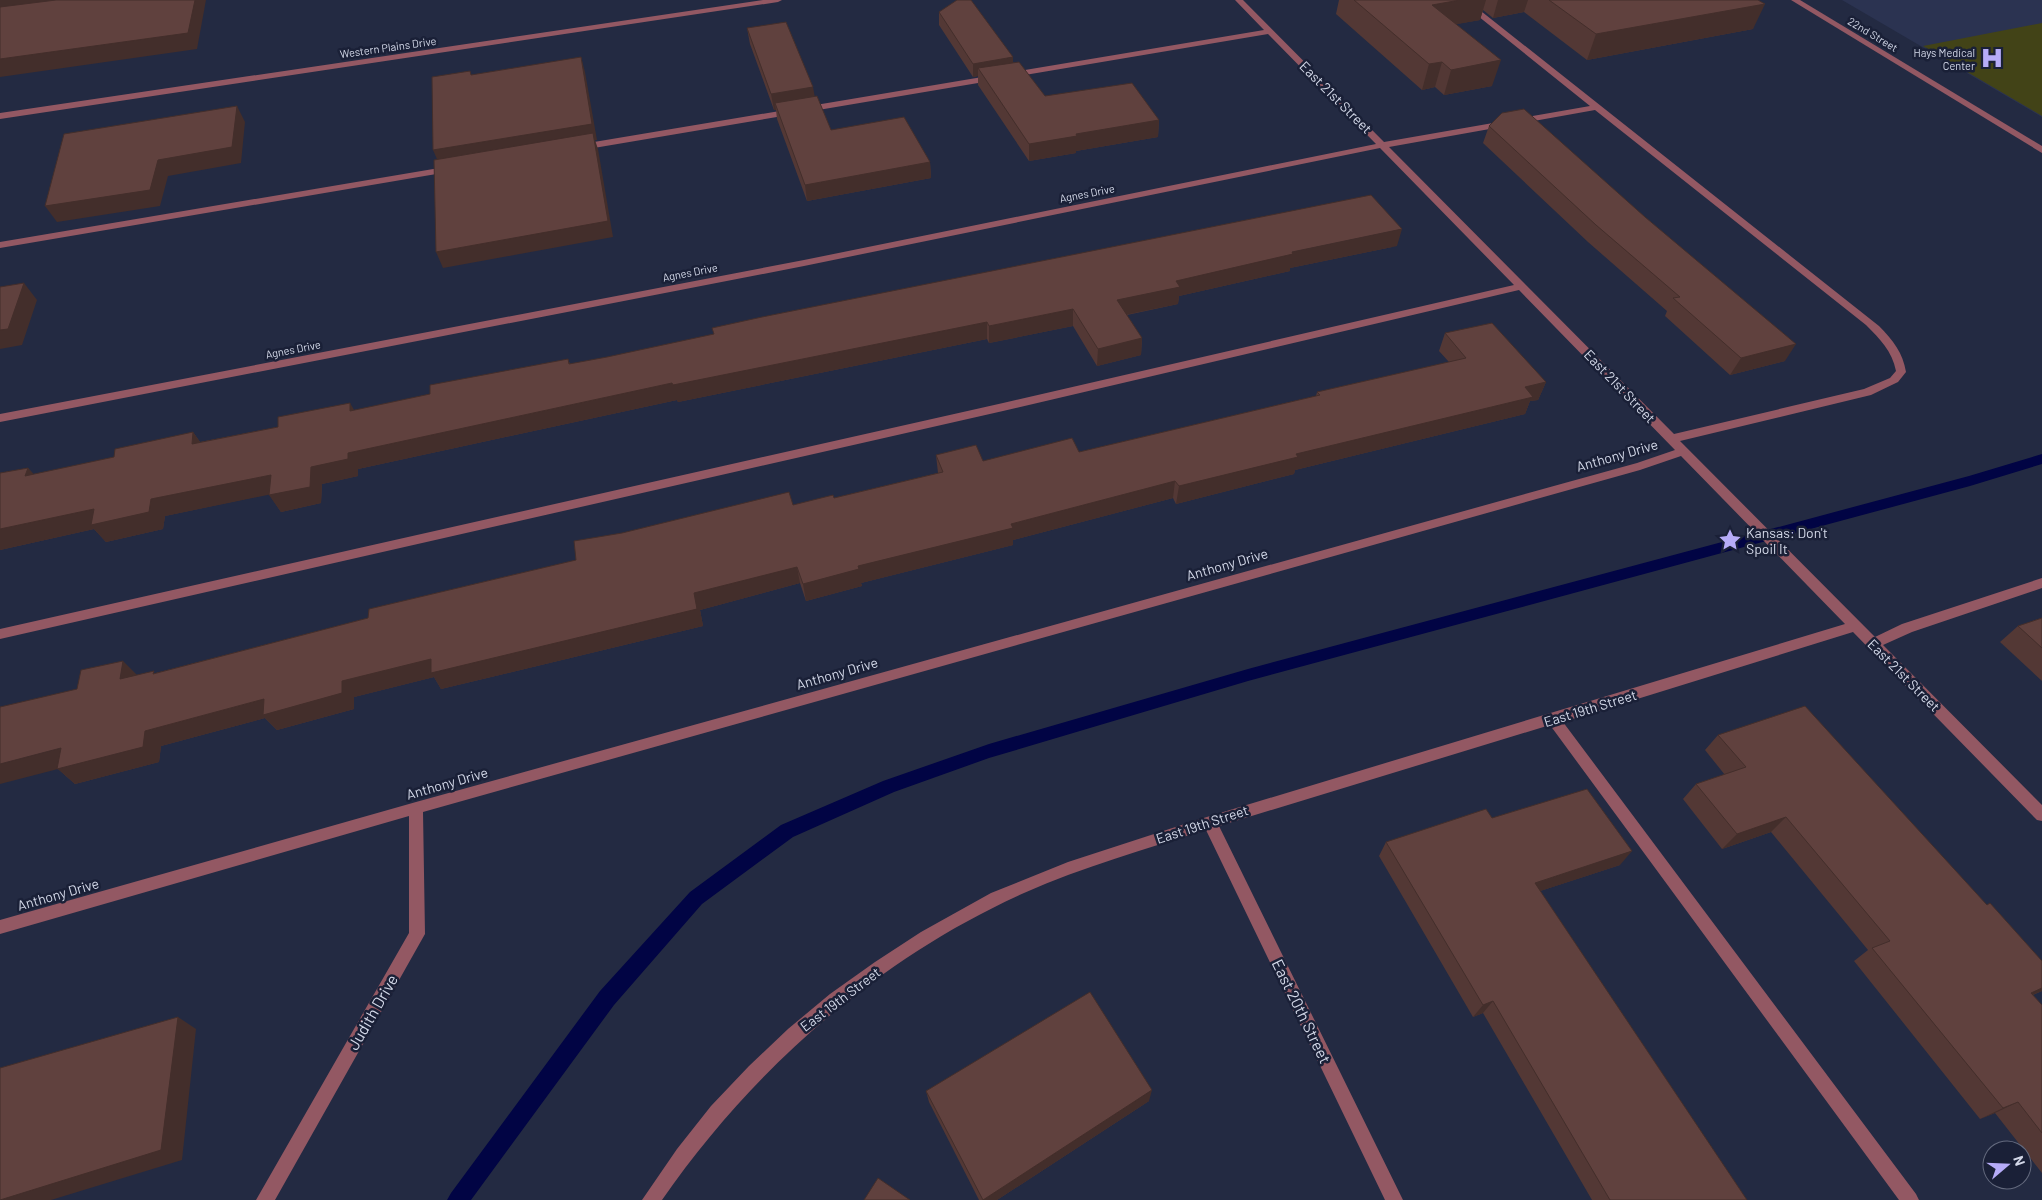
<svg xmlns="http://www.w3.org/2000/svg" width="2042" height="1200" viewBox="0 0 2042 1200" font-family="Barlow,sans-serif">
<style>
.built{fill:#2b3351}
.green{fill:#424317}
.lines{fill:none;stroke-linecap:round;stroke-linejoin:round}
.stream{fill:#010444;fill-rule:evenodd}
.minor{fill:#935863;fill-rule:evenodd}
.wall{fill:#533835}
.shaded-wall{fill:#432e2b}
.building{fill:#60413e;stroke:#432e2b}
.labels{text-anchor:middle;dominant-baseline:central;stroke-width:5;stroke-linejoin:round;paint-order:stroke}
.far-street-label{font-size:11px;fill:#d3d8e8;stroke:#1a2037}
.far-poi-label{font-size:11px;fill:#d3d8e8;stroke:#1a2037;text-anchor:end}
.street-label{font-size:14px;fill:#d3d8e8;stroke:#1a2037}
.poi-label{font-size:14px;fill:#d3d8e8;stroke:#1a2037;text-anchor:start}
.near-street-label{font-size:16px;fill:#d3d8e8;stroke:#1a2037}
</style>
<rect width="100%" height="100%" fill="#232a42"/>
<polygon class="built" points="1842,0 2042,0 2042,117"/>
<polygon class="green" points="2042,23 2042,116 1923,46"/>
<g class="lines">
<polygon class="stream" points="2042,454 2042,464 1970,486 1248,681 989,758 894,792 793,837 702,904 614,1005 471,1200 447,1200 451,1193 600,991 690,892 781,825 883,781 989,744 1248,669 1969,476"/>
<g class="minor">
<polygon points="763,0 782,0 778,2 0,119 0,113"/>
<path d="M1235,0H1243L1384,142L1590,106L1458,0H1467L1879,326C1893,340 1903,353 1906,372L1898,382L1871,395L1680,441L1875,637L1902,624L2042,578V588L1912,632L1883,645L2042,805V821L2037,820L1853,632L1563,722L1916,1194L1919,1200H1899L1550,725L1219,826L1403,1200H1385L1206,830C1145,849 1083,867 1024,893C877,959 753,1069 662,1200H642L677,1149L711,1106L749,1066L788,1029L830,994L875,962L921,932L991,893L1068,862L1197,820L1845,624L1681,456L1640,470L423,812L425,934L275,1200H256L409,933V816L0,934V920L416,802L1637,463L1675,450L1519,290L1003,411L0,639V629L1003,403L1514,285L1380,148L804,266L0,422V414L804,260L1376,144L1268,34L582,150L578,147L582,144L1264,30ZM1595,110L1866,325C1880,339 1892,351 1896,371L1890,378L1864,389L1674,434L1389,147Z"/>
<polygon points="1791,0 1800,0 2042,146 2042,153"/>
<polygon points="451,166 454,167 454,171 0,248 0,242"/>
</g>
</g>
<g class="wall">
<polygon points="1339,0 1758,0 1753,29 1587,60 1524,12 1493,18 1483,10 1480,20 1456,24 1492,86 1444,95 1435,87 1422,90 1336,14"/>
<polygon points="939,12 1013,62 1045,96 1159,120 1158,137 1076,151 1076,153 1029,161 978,85 978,76 973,77 939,25"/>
<polygon points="747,28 815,97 831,130 930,162 931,178 807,201 777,119 776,110 774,110 750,44"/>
<polygon points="1489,126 1785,361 1730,375 1665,316 1667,311 1588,242 1483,143"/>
<polygon points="1397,246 1290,268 1290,271 1179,296 1178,304 1127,315 1142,338 1141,355 1097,366 1073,326 989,343 987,339 678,402 677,400 358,469 358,476 322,484 321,503 281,512 269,494 165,516 163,529 106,542 94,529 0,550 0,473 28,468 34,475 114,457 193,432 200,442 278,427 430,394 568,359 570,364"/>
<polygon points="1445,333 1546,382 1538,400 1530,401 1525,414 1295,470 1294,474 1176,504 1173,498 1013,540 1013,545 861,583 862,586 806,601 800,583 700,610 703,626 441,689 434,677 354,697 354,709 277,730 265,718 161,746 159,762 75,784 58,769 77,689 137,675 156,673 368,618 576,560 793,505 834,498 938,473 936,455 983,461 1079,452 1316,396 1317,392 1449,362 1439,351"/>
<polygon points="2042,618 2042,681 2000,642 2018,626"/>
<polygon points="1718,735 1987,905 2042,961 2042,991 2033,995 2042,1005 2042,1173 1995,1113 1980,1119 1854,961 1868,950 1771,832 1722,849 1683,799 1696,784 1725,775 1705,750"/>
<polygon points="1386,842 1620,865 1540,891 1747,1200 1592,1200 1483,1013 1473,1017 1379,856"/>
<polygon points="926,1091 1149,1101 997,1200 979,1200 929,1102"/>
</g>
<g class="shaded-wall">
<polygon points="0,0 125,0 0,17"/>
<polygon points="195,0 206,0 197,49 0,77 0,59"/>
<polygon points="1460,0 1486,0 1480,20 1425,30 1432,5"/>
<polygon points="1498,0 1528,0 1524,12 1493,18"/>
<polygon points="1765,4 1753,29 1587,60 1596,34"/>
<polygon points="581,57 585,72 597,140 595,140 598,149 613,237 443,268 436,252 440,166 433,150"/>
<polygon points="1013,57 1013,70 978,68 978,76 973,77 973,64"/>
<polygon points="1501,60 1492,86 1444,95 1451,70"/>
<polygon points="1442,62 1435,87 1422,90 1429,64"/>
<polygon points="813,87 816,103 775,103 776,110 774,110 771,94"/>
<polygon points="237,106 245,122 241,163 168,176 160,206 57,222 45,206 158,160"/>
<polygon points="1159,120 1158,137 1076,151 1076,153 1029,161 1029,144 1076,134"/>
<polygon points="930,162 931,178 807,201 805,185"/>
<polygon points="1402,229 1397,246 1290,268 1290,271 1179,296 1178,304 1115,317 1117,300 1176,281 1292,252"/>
<polygon points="24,283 37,300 22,345 0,349 0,330"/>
<polygon points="1073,309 1073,326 989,343 989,326"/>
<polygon points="987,322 987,339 678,402 677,400 358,469 358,476 322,484 321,503 281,512 269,495 311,467 348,453 672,383"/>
<polygon points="1142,338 1141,355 1097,366 1098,349"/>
<polygon points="1796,344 1785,361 1730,375 1741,358"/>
<polygon points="1546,382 1538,400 1530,401 1525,414 1295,470 1294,474 1176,504 1179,486 1296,454 1525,387"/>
<polygon points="350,403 360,420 350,411"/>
<polygon points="193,432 205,449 192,444"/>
<polygon points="28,468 43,484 25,476"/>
<polygon points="271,475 282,492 165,516 163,529 106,542 94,529 0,550 0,529 94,509 151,499"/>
<polygon points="1175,481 1173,498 1013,540 1013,545 861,583 862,586 806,601 803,584 858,566 1011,524"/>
<polygon points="797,567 800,583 700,610 703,626 441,689 434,677 354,697 354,709 277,730 265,718 161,746 159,762 75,784 58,769 0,784 0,764 61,748 145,731 264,699 342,681"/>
<polygon points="123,661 139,677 120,679"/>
<polygon points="1786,817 1771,832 1722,849 1737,834"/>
<polygon points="1632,851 1620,865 1525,896 1535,883"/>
<polygon points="2042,988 2042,991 2037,993 2009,1005 2031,993"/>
<polygon points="1493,1001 1483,1013 1473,1017 1483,1005"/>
<polygon points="178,1017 196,1029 182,1160 51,1200 0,1200"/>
<polygon points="1152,1090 1149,1101 997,1200 983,1200"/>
<polygon points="2018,1102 1995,1113 1980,1119 2003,1108"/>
</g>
<g class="building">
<polygon points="56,0 195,0 188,33 0,59 0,7"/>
<polygon points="957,0 971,0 1013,57 973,64 939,12"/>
<polygon points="1354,0 1460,0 1432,5 1501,60 1451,70 1442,62 1429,64"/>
<polygon points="1549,0 1758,0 1765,4 1596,34"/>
<polygon points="786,22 813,87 771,94 747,28"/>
<polygon points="581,57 592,124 433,150 432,77 470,71 471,75"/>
<polygon points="1019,62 1045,96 1132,83 1159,120 1076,134 1077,136 1029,144 978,68"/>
<polygon points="817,96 831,130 904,117 930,162 805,185 775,103"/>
<polygon points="237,106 232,147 158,160 150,190 45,206 64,134"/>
<polygon points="1524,109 1645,217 1796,344 1741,358 1673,298 1680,297 1596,225 1489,126 1502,113"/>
<polygon points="593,133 608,221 436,252 434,160"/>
<polygon points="1371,195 1402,229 1292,252 1293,254 1176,281 1180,287 1117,300 1142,338 1098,349 1073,309 989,326 987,322 673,385 672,383 348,453 348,459 311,467 310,487 269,495 271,475 151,499 149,512 91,525 94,509 0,529 0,473 28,468 25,476 114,457 115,449 193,432 192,444 278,427 278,417 350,403 350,411 430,394 430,385 568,359 569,364 607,357 714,334 712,328 762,317"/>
<polygon points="24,283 8,329 0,330 0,287"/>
<polygon points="1492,323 1546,382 1525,387 1533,397 1296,454 1298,457 1179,486 1175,481 1011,524 1013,528 858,566 859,569 803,584 797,567 694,593 697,609 431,673 431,659 342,681 342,693 263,715 264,699 145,731 143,747 57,769 61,748 0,764 0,707 77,689 81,670 123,661 120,679 154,671 153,674 368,618 369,609 576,560 574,541 622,533 789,492 793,505 833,495 834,498 943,472 936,455 976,445 983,461 1072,438 1079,452 1320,395 1317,392 1466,358 1445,333"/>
<polygon points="2042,618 2042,648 2018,626"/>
<polygon points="1805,706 1987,905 1990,903 2042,961 2042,988 2031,993 2042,1005 2042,1133 2018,1102 2003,1108 1872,948 1890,941 1786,817 1737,834 1696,784 1746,767 1718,735"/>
<polygon points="1587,789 1632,851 1535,883 1747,1200 1610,1200 1493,1001 1483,1005 1386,842 1486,809 1492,818"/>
<polygon points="1090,992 1152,1090 983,1200 926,1091"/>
<polygon points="178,1017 161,1150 0,1200 0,1068"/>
<polygon points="878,1178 910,1200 864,1200"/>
</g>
<defs>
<symbol id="hospital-bare" viewBox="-9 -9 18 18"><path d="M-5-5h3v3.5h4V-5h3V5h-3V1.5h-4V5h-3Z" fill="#b6acf8" stroke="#1a2037" stroke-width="2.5" paint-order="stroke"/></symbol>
<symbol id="sight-bare" viewBox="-9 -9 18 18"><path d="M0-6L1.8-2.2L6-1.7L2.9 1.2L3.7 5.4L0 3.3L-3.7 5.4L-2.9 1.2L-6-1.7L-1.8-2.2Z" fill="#b6acf8" stroke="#1a2037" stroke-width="2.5" paint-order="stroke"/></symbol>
</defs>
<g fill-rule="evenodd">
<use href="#hospital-bare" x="1976" y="42" width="32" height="32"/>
<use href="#sight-bare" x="1714" y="524" width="32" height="32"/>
</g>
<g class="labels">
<g class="far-street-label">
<text transform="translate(1873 34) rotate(31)">22nd Street</text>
<text transform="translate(388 47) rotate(-8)">Western Plains Drive</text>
<text transform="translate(1087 193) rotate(-11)">Agnes Drive</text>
<text transform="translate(690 272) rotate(-11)">Agnes Drive</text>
<text transform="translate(293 349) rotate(-11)">Agnes Drive</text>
</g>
<g class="far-poi-label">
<text x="1975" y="52">Hays Medical<tspan x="1975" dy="13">Center</tspan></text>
</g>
<g class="street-label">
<text transform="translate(1336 97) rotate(45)">East 21st Street</text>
<text transform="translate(1620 386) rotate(46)">East 21st Street</text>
<text transform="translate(1617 455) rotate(-16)">Anthony Drive</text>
<text transform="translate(1227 564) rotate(-16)">Anthony Drive</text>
<text transform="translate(837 673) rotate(-16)">Anthony Drive</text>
<text transform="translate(1904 675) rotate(45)">East 21st Street</text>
<text transform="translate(1590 708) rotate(-17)">East 19th Street</text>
<text transform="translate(447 783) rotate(-16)">Anthony Drive</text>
<text transform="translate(1202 824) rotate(-18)">East 19th Street</text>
<text transform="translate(58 894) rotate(-16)">Anthony Drive</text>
<text transform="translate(840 999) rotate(-37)">East 19th Street</text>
</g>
<g class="poi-label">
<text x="1746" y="532">Kansas: Don't<tspan x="1746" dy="16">Spoil It</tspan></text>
</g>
<g class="near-street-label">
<text transform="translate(1302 1011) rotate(64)">East 20th Street</text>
<text transform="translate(372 1012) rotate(-60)">Judith Drive</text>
</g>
</g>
<g transform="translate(2007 1165) rotate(71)"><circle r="24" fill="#1a2037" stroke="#646a7e"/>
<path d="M0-4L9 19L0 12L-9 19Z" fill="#b6acf8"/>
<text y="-8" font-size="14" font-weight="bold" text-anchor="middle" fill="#d3d8e8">N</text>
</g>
</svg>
